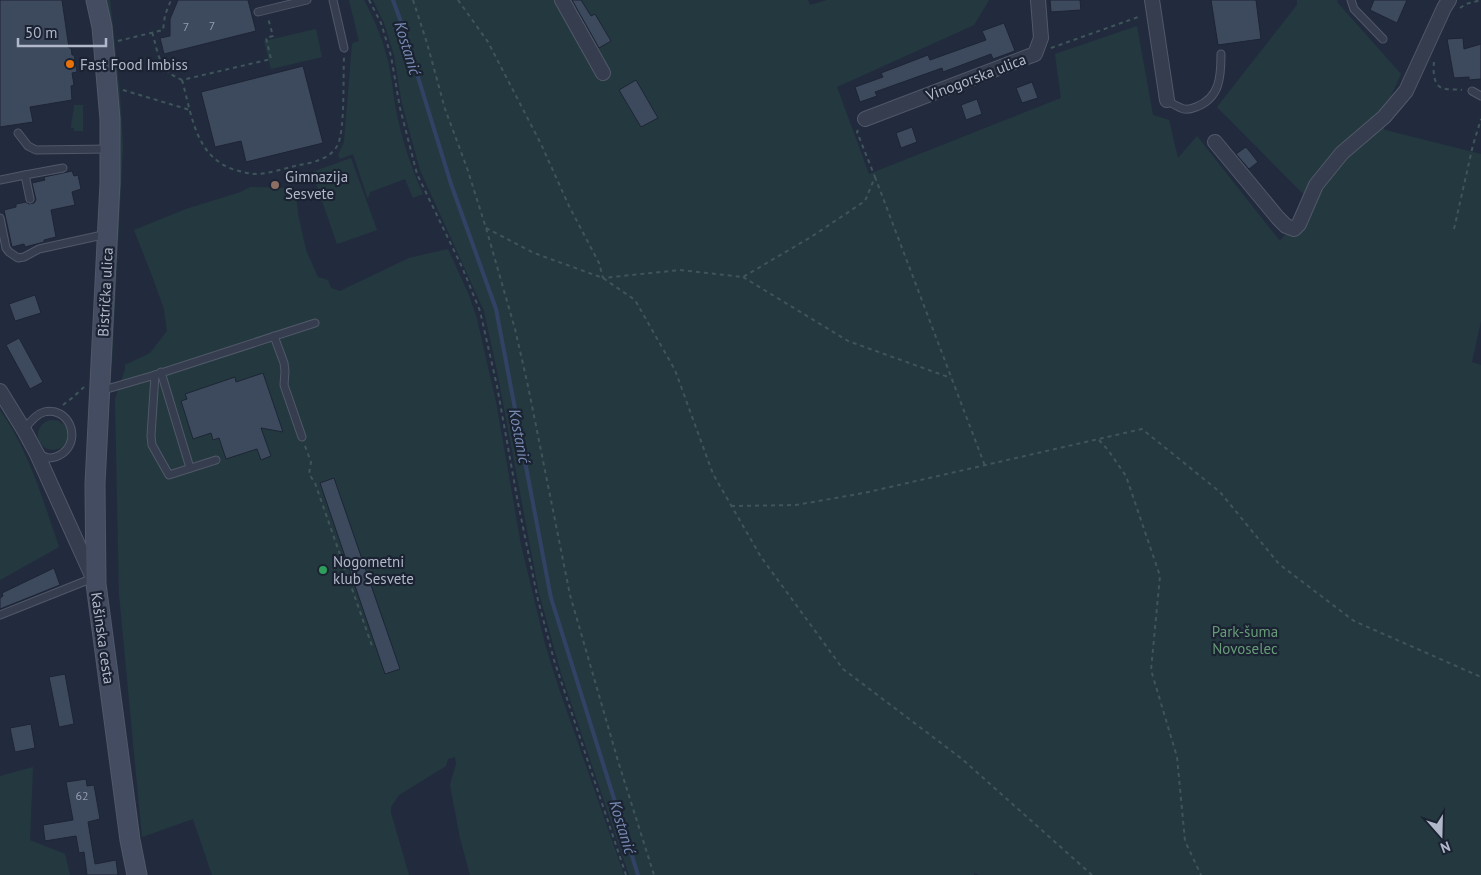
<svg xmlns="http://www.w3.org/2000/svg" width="1481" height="875" viewBox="0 0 1481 875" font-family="'PT Sans',sans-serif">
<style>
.green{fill:#24393f}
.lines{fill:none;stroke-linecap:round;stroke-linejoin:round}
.stream{stroke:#324265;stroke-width:4}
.building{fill:#3d495d;stroke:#1d2535}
.lane-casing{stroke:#515869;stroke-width:9}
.street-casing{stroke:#515869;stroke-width:16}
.secondary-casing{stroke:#515869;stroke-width:21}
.path{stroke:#3f5559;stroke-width:2;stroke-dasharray:4 4;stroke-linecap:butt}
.lane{stroke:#363d4e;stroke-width:7}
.street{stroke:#363d4e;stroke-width:14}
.secondary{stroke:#434c61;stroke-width:19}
.food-dot{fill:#e8710a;stroke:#1b2333;stroke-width:2}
.education-dot{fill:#8d6e63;stroke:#1b2333;stroke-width:2}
.leisure-dot{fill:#2e9e5b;stroke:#1b2333;stroke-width:2}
.labels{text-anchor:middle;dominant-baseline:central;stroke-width:4.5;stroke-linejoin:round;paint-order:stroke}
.number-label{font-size:12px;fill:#949cae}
.poi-label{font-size:15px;fill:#b1b8c9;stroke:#1b2333;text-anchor:start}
.street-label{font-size:15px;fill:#b1b8c9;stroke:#1b2333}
.park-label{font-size:15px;fill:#679c78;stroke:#1b2333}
.water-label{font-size:16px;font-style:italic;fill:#778bb3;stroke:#1b2333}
</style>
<rect width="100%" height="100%" fill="#222b3e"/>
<g class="green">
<polygon points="104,0 110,0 111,8 120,93 123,147 112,364 109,367"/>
<path d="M349,0H364C374,19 383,40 388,61C392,77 393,94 396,110C401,137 412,170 423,194L413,198L405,179L370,192L368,199L353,154L340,159L338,155L344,142L352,44L355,42L359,41Z"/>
<polygon points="373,0 808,0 810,5 827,0 989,0 974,25 837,87 869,174 1061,98 1055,54 1137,26 1153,115 1169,120 1178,158 1197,136 1280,241 1311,202 1217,107 1297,5 1297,0 1338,0 1337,2 1401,74 1391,96 1375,116 1385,130 1481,154 1481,321 1472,362 1481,365 1481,875 979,875 974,873 974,875 629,875 561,673 539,593 497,371 484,311 420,170 402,104 394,55 384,23"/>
<polygon points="316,29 322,57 271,69 264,41"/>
<path d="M74,105H83V131H74V128H71C71,120 74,113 74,105Z"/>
<polygon points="351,158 377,230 337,244 312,172"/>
<polygon points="250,187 286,188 296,193 298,214 306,250 318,277 328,280 331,288 340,291 409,258 448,249 469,295 477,319 496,402 521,545 545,644 557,683 624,875 470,875 460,838 450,785 456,764 455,757 448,759 446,766 399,795 391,807 391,813 409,875 212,875 193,819 142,837 119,594 115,399 125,370 125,365 150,353 167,331 164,309 153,278 134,230 186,209 241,192"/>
<path d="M0,410C29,451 43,500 59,547L0,580Z"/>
<circle cx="53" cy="435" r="15"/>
<polygon points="33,767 30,840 65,854 70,875 0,875 0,776"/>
</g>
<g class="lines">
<polyline class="stream" points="393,0 401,22 451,184 496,309 551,598 638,875"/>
</g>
<g class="building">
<polygon points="0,0 62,0 69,48 71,48 72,55 74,55 77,72 72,73 74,85 71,86 72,100 30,107 33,122 0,127"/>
<polygon points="178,0 248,0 256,31 164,54 160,38 170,36 170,19"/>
<polygon points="572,0 581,0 591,16 595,14 611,41 599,48"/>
<polygon points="1050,0 1080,0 1081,10 1051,12"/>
<polygon points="1211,0 1256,0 1261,39 1218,45"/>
<polygon points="1374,0 1407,0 1397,23 1370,10"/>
<polygon points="1004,23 1015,51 993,59 991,54 943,72 942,68 875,92 877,96 860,102 855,87 883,77 881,73 928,55 930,60 986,40 982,31"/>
<polygon points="1463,38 1464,49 1481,44 1481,79 1469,80 1469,77 1454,78 1447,39"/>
<polygon points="303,66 323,143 246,162 241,141 215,147 201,92"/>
<polygon points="636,80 658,118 641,127 619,90"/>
<polygon points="1032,82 1038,98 1022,103 1016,88"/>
<polygon points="977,99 982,114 966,120 961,105"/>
<polygon points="912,127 917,142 901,148 896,133"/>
<polygon points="1246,147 1258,162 1249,169 1236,154"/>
<polygon points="72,171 74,176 78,175 81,189 72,192 75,205 51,210 56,237 44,240 44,242 25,247 24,244 12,247 4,210 16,207 16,204 26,202 29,204 34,203 36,200 32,183 45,180 44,177"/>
<polygon points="35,295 41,313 15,321 9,304"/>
<polygon points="19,338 43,382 30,389 6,345"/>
<polygon points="263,373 283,432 261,428 271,456 261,460 257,449 226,459 219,438 213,440 211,433 193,439 181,401 187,399 185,394 235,377 236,382"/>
<polygon points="334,478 400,669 385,674 320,483"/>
<polygon points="54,568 60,585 0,609 0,598 3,596 2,593"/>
<polygon points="65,674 74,724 59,727 49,677"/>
<polygon points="31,724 35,748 15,752 10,728"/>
<polygon points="86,779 87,786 94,785 100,819 88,822 95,864 116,860 118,875 87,875 84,852 79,853 76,836 45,841 43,825 73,820 66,782"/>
</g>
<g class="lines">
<defs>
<g id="lane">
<polyline points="333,0 344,48"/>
<polyline points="1351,0 1354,9 1383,39"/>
<polyline points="258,12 307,0"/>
<polyline points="1472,91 1481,96"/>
<path d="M1167,100C1171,103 1176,106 1181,108C1185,110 1191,109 1196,107C1220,98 1221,77 1221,54"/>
<polyline points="18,133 28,146 36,150 109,149"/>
<polyline points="25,175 63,168"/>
<polyline points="0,180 25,175 30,199"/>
<polyline points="0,218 6,248 9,252 18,258 24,257 39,249 107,234"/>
<polyline points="274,336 284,363 285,371 284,385 302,437"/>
<polyline points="161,372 190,468"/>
<polyline points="155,375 151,436 152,445 169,475 216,460"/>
<polyline points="100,391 155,375 315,323"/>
<path d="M24,430C29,423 36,414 44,412C68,406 82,438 63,453C59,456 54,458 49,458C45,457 41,455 37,454"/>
<polyline points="0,615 93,578"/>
</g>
<g id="street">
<polyline points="562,0 603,73"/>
<polyline points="1152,0 1167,100"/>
<polyline points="865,119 1035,54 1041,38 1038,0"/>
<polyline points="1215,142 1278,218 1286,226 1294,229 1299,224 1316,185 1342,153 1384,117 1406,91 1444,8 1449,0"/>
<polyline points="0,391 24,430 37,454 94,580"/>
</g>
<polyline id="secondary" points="96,0 102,27 110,119 110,183 95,484 96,584 130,840 137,875"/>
</defs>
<use href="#lane" class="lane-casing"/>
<use href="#street" class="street-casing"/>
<use href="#secondary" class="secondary-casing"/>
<g class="path">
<polyline points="369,0 381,23 391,56 400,108 417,174 462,267 480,311 497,386 518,503 538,600 554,660 626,875"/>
<polyline points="413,0 427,43 445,109 467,168 486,228 515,329 528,386 570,595 618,761 654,875"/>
<polyline points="458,0 488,42 541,144 569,206 599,263 603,278 680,270 743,277 811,237 865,201 875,177 857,132 858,130"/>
<polyline points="1460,8 1466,4 1481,0"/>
<path d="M152,32C159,55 158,70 182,80L271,59L266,38L273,36L268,18"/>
<polyline points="118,41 163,30 165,15 171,0"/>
<polyline points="1051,48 1141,16"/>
<path d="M1434,62C1433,72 1433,88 1446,89C1451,90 1457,89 1462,90"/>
<path d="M182,80C192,115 195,157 235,170C243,172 250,174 258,174C270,173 283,169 295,166C310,163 331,160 338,144C345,129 343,76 344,57"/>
<polyline points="123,90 190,110"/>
<polyline points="875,177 985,466"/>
<polyline points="486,228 534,253 603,278 635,300 675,370 713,474 761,557 843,669 962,759 1092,875"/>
<polyline points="1454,229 1473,145 1481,119"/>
<polyline points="743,277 848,341 951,378"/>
<polyline points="63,405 72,398 84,387"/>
<polyline points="1099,440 1108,450 1126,476 1160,576 1151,670 1177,757 1185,841 1201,875"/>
<polyline points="305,446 311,462 309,474 315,483 372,646"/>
<polyline points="731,506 796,505 864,493 1142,429 1220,492 1279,564 1354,621 1481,677"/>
</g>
<use href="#lane" class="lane"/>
<use href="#street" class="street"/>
<use href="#secondary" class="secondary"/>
</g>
<circle class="food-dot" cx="70" cy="64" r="5"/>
<circle class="education-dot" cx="275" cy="185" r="5"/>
<circle class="leisure-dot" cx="323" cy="570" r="5"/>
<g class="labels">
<g class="number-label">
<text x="212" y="25">7</text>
<text x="186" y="26">7</text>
<text x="82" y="795">62</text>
</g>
<g class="poi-label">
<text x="80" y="64">Fast Food Imbiss</text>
<text x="285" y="176">Gimnazija<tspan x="285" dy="17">Sesvete</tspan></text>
<text x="333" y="561">Nogometni<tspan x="333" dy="17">klub Sesvete</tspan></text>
</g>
<g class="street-label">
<text transform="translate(976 77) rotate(-21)">Vinogorska ulica</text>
<text transform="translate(105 292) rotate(-87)">Bistrička ulica</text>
<text transform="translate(103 638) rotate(82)">Kašinska cesta</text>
</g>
<g class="park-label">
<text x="1245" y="631">Park-šuma<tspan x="1245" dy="17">Novoselec</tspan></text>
</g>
<g class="water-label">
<text transform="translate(408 48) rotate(73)">Kostanić</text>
<text transform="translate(520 436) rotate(79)">Kostanić</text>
<text transform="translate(623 827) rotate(73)">Kostanić</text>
</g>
</g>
<g transform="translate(1441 835) rotate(160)" stroke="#1b2333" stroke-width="4" paint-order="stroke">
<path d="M0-4L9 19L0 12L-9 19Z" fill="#b1b8c9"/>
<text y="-8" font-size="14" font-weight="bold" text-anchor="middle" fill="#b1b8c9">N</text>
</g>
<path d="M18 38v8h88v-8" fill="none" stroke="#b1b8c9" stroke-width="2.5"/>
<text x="25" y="38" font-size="15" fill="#b1b8c9" stroke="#1b2333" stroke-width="4" paint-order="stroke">50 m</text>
</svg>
